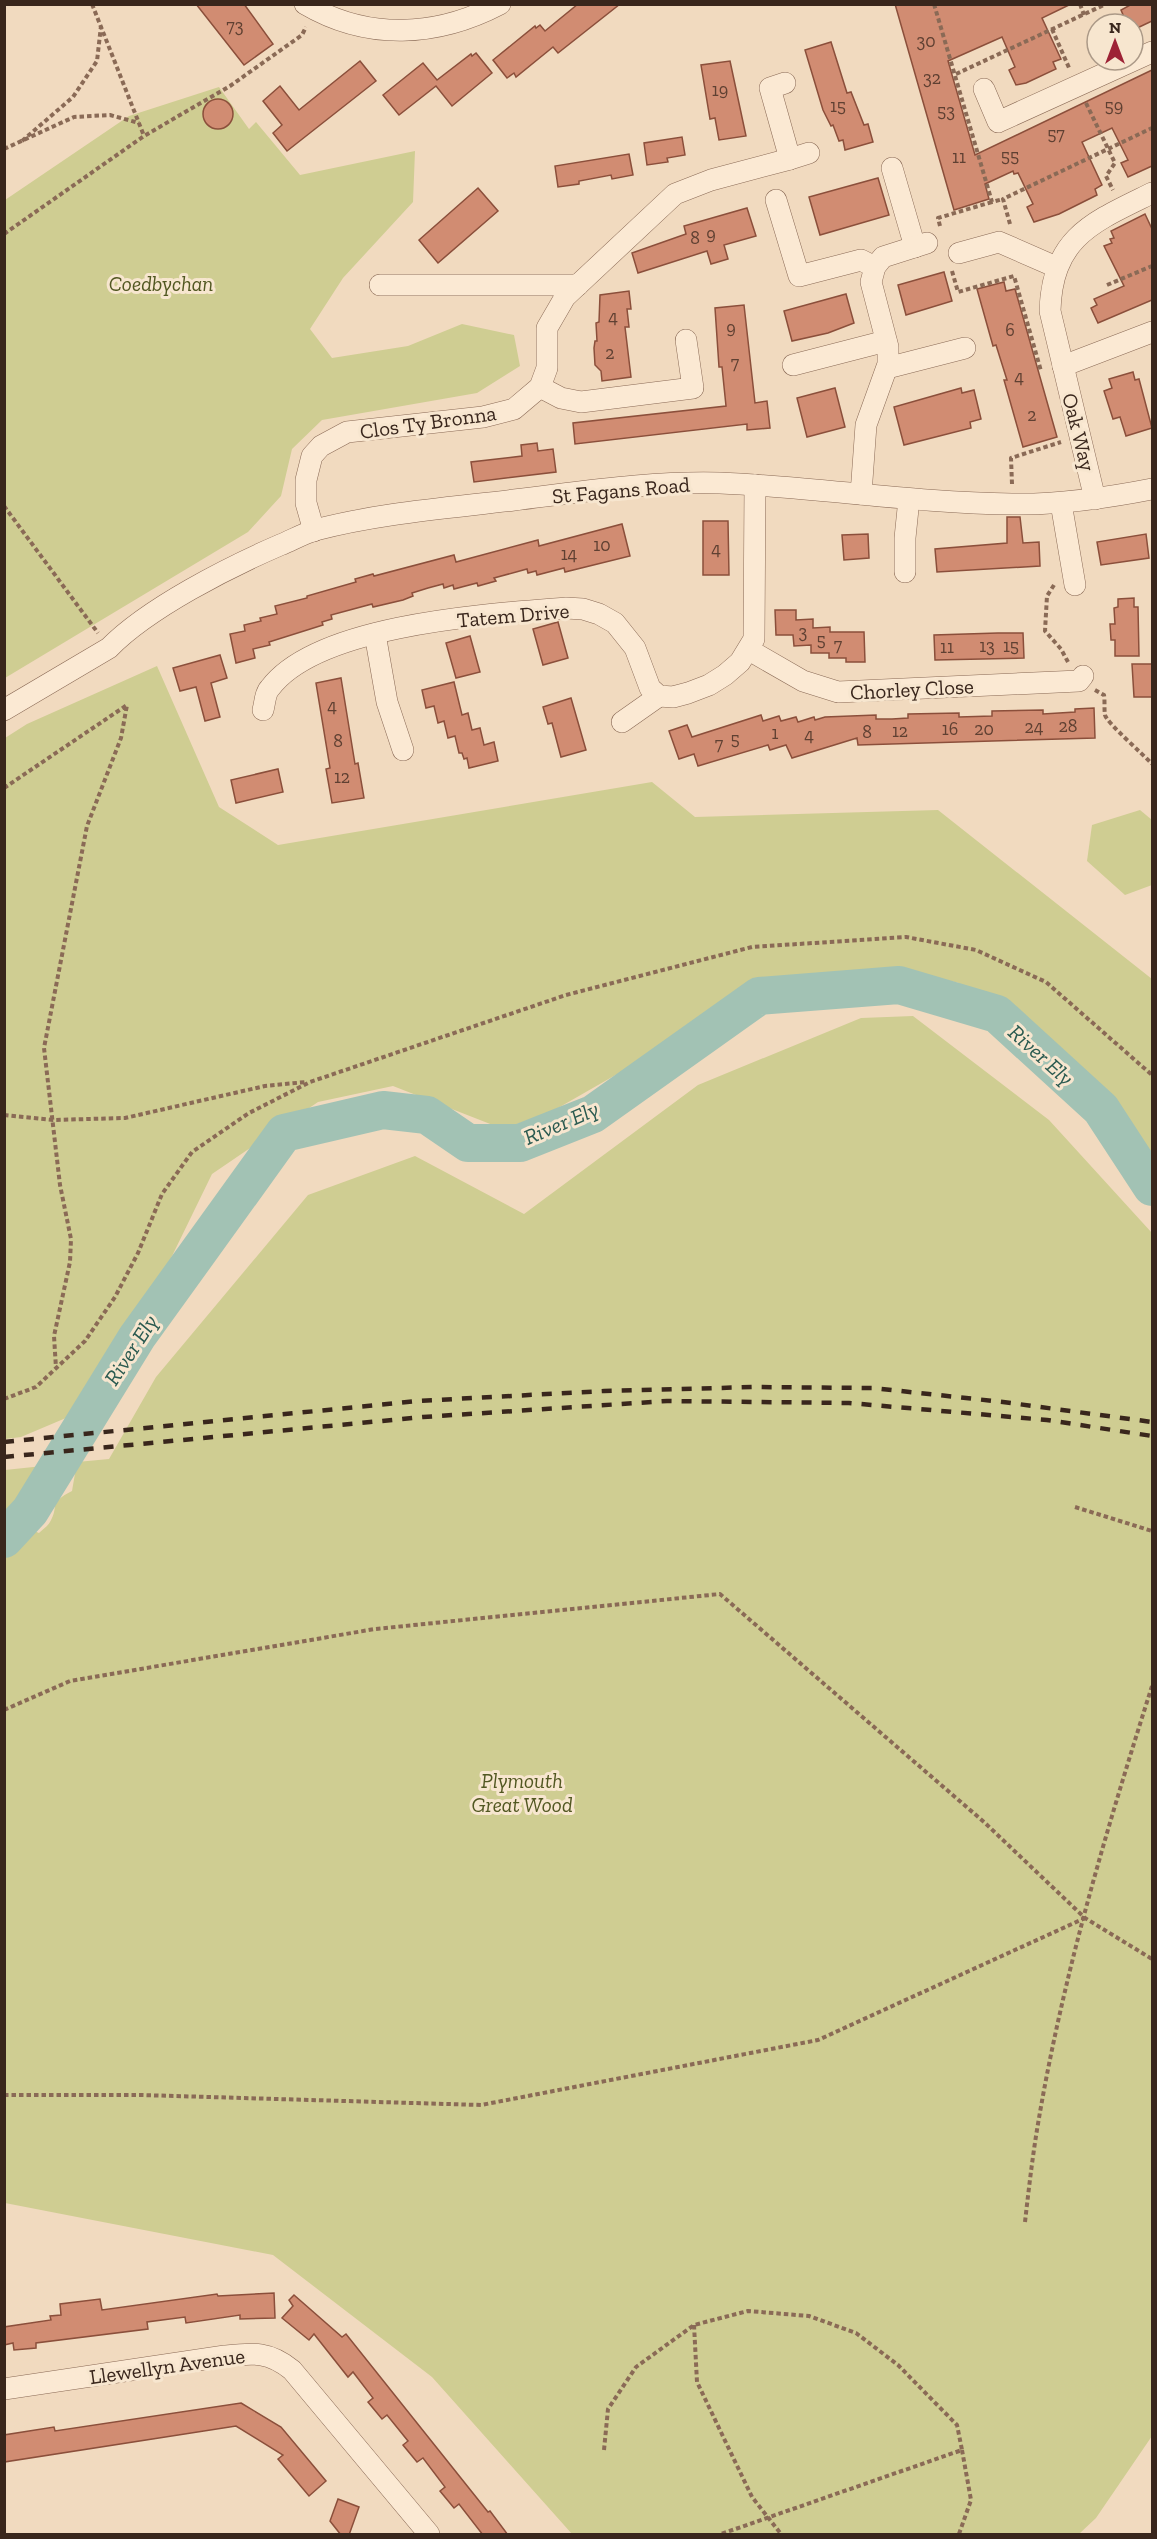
<svg xmlns="http://www.w3.org/2000/svg" width="1157" height="2539" viewBox="0 0 1157 2539" font-family="'Zilla Slab',serif">
<style>
.green{fill:#cfcd92}
.lines{fill:none;stroke-linecap:round;stroke-linejoin:round}
.river{stroke:#a2c2b4;stroke-width:38}
.building{fill:#d18c72;stroke:#8b4f3b;stroke-width:1.5}
.minor-casing{stroke:#8a6a56;stroke-width:22}
.path{stroke:#8a6a56;stroke-width:4;stroke-dasharray:4.5 3;stroke-linecap:butt}
.minor{stroke:#fbe9d3;stroke-width:21}
.rail{stroke:#39261c;stroke-width:4.5;stroke-dasharray:10 10;stroke-linecap:butt}
.labels{text-anchor:middle;dominant-baseline:central;stroke-width:6;stroke-linejoin:round;paint-order:stroke}
.number-label{font-size:18px;fill:#5f4032}
.park-label{font-size:21px;font-style:italic;fill:#515721;stroke:#f7e6cf}
.street-label{font-size:21px;fill:#39261c;stroke:#f7e6cf}
.water-label{font-size:22px;font-style:italic;fill:#2a5a50;stroke:#f7e6cf}
</style>
<rect width="100%" height="100%" fill="#f1dabf"/>
<g class="green">
<polygon points="219,87 249,129 256,122 300,175 415,151 413,202 343,278 310,329 332,358 408,346 462,324 514,335 520,366 477,393 322,420 292,449 281,496 248,532 5,678 5,200 129,116"/>
<polygon points="157,666 219,807 278,845 652,782 695,817 938,810 1152,979 1152,1155 1088,1087 1020,1038 959,983 900,969 832,986 784,983 722,1014 551,1112 503,1129 393,1086 318,1102 212,1174 155,1291 147,1314 73,1415 21,1437 5,1439 5,738 27,724"/>
<polygon points="1140,810 1152,820 1152,885 1125,895 1087,861 1092,825"/>
<path d="M913,1016L1049,1120L1152,1233V2436L1096,2518L1079,2534H572L432,2377L273,2255L5,2203V1470L43,1466L34,1515L27,1528L39,1533C42,1530 48,1526 50,1522C60,1505 47,1504 72,1491L77,1462L109,1459L156,1377L308,1195L415,1156L524,1214L698,1085L861,1018Z"/>
</g>
<g class="lines">
<polyline class="river" points="4,1539 30,1511 137,1337 284,1133 383,1110 427,1115 468,1143 520,1143 593,1114 759,996 899,985 997,1014 1101,1109 1152,1187"/>
</g>
<g class="building">
<polygon points="196,4 244,4 273,44 244,65"/>
<polygon points="578,4 620,4 558,53 553,47 516,77 514,73 507,78 493,60 535,26 536,28 540,25 545,31"/>
<polygon points="895,4 1071,4 1042,18 1061,59 1053,62 1056,69 1026,83 1016,85 1009,70 1015,67 1002,37 948,61 975,155 1152,70 1152,166 1128,177 1121,163 1128,160 1112,128 1082,142 1102,185 1095,189 1097,195 1059,214 1034,222 1027,207 1033,204 1018,173 1014,174 1013,171 985,184 989,199 954,210"/>
<polygon points="1132,4 1152,4 1152,21 1133,30 1133,24 1127,24 1121,10"/>
<polygon points="831,42 847,93 851,92 864,125 868,124 873,142 845,150 843,140 839,141 833,125 831,126 823,110 805,50"/>
<polygon points="476,53 492,73 452,106 436,86 399,115 383,95 423,63 437,80 471,54 472,56"/>
<polygon points="360,61 376,81 287,151 273,133 282,125 263,101 280,86 299,110"/>
<polygon points="730,61 746,136 719,140 715,118 710,119 701,65"/>
<circle cx="218" cy="114" r="15"/>
<polygon points="682,137 685,155 667,158 668,162 647,165 644,143"/>
<polygon points="629,154 633,175 612,179 611,175 579,181 579,184 558,187 555,166"/>
<polygon points="878,178 889,215 820,235 809,197"/>
<polygon points="478,188 498,211 438,263 419,240"/>
<polygon points="747,208 756,236 724,245 728,259 711,264 707,251 638,273 632,253 686,234 684,226"/>
<polygon points="1145,214 1152,229 1152,300 1098,323 1091,308 1097,305 1094,299 1124,286 1104,246 1112,243 1110,239 1114,238 1111,231"/>
<polygon points="944,272 952,301 906,315 898,285"/>
<polygon points="1004,282 1006,291 1015,289 1057,437 1023,447 1004,380 1007,380 996,345 993,346 977,289"/>
<polygon points="629,291 631,309 627,309 629,327 625,327 631,377 602,381 601,371 595,365 594,348 595,341 597,341 596,323 599,322 600,295"/>
<polygon points="846,294 854,323 828,333 792,341 784,311"/>
<polygon points="744,305 755,403 767,401 770,428 747,430 747,424 575,444 573,423 726,406 722,367 719,367 715,308"/>
<polygon points="1133,372 1135,380 1139,379 1152,428 1126,436 1120,417 1113,419 1104,391 1112,388 1109,379"/>
<polygon points="835,388 845,427 807,437 797,398"/>
<polygon points="961,388 962,393 974,390 981,419 970,422 971,428 904,445 894,407"/>
<polygon points="537,443 538,451 553,449 556,472 474,482 471,462 522,456 521,445"/>
<polygon points="1007,517 1020,517 1023,543 1039,542 1040,566 937,572 935,549 1007,543"/>
<polygon points="703,521 728,521 729,575 703,575"/>
<polygon points="622,524 630,556 565,572 564,568 537,575 536,571 528,573 527,569 494,578 496,581 478,586 477,583 454,589 453,585 444,588 443,584 428,588 412,593 413,596 403,600 373,607 372,604 331,615 332,619 322,622 323,625 269,642 270,645 253,649 255,658 236,663 230,634 245,631 244,625 261,621 260,618 277,614 275,606 307,598 307,596 356,582 355,579 373,574 374,576 454,555 456,562 538,540 539,546"/>
<polygon points="868,534 869,558 844,560 842,535"/>
<polygon points="1146,534 1149,558 1101,565 1097,542"/>
<polygon points="1134,598 1134,607 1138,607 1139,656 1115,656 1115,640 1111,640 1110,624 1115,624 1114,608 1118,607 1118,599"/>
<polygon points="775,610 796,610 796,620 813,619 813,628 830,627 830,632 864,632 865,662 846,662 846,658 829,658 829,653 811,653 811,645 794,646 793,635 776,635"/>
<polygon points="558,622 568,658 543,665 533,629"/>
<polygon points="998,633 1023,633 1024,658 935,660 934,635"/>
<polygon points="470,636 480,672 456,678 446,643"/>
<polygon points="220,655 227,678 211,683 220,717 205,721 196,687 180,691 173,668"/>
<polygon points="1132,664 1152,664 1152,697 1134,697"/>
<polygon points="341,678 355,764 358,763 364,798 332,803 326,769 330,768 316,683"/>
<polygon points="454,682 462,715 468,713 472,730 480,728 484,745 494,742 498,761 469,768 467,758 464,759 462,753 459,753 455,736 448,738 444,721 438,723 434,706 426,708 422,690"/>
<polygon points="571,698 586,750 561,757 552,723 548,724 543,707"/>
<polygon points="1094,708 1095,738 858,745 857,738 792,758 786,745 770,750 768,745 698,766 694,754 679,759 669,731 687,725 692,737 761,715 763,721 779,716 781,721 796,717 798,722 814,717 815,720 825,717 876,715 876,719 892,719 908,718 908,714 959,713 959,717 992,716 992,711 1043,710 1043,714 1075,712 1075,709"/>
<polygon points="278,769 283,792 236,803 231,780"/>
<polygon points="274,2293 275,2318 240,2319 240,2315 186,2323 185,2317 147,2322 148,2329 36,2343 36,2348 14,2350 13,2343 4,2345 4,2327 51,2320 50,2316 61,2315 60,2304 100,2299 102,2310 217,2294 218,2296"/>
<polygon points="294,2295 342,2337 346,2334 488,2512 490,2511 508,2535 483,2535 459,2504 454,2508 440,2491 445,2487 423,2458 417,2462 403,2445 408,2441 387,2415 382,2419 368,2402 373,2398 353,2372 348,2377 314,2334 309,2340 282,2318 293,2306 289,2300"/>
<polygon points="241,2403 281,2427 326,2481 309,2496 278,2459 283,2455 236,2426 4,2462 4,2435 54,2427 55,2431"/>
<polygon points="338,2499 359,2507 349,2535 341,2535 330,2521"/>
</g>
<g class="lines">
<defs>
<g id="minor">
<path d="M305,4C368,41 437,37 500,4"/>
<polyline points="984,89 998,122 1152,52"/>
<polyline points="790,159 809,153"/>
<polyline points="892,168 915,247"/>
<polyline points="776,200 799,276 861,260 875,267"/>
<polyline points="959,253 999,242 1056,267"/>
<polyline points="380,285 578,285"/>
<polyline points="793,365 886,341"/>
<polyline points="1063,366 1152,332"/>
<polyline points="887,368 965,348"/>
<polyline points="540,387 561,398 581,402 693,388 686,340"/>
<polyline points="861,494 866,425 888,364 888,347 871,282 875,267 883,257 927,243"/>
<path d="M1095,499L1050,311C1052,237 1093,222 1152,193"/>
<polyline points="1061,503 1075,585"/>
<polyline points="314,531 306,503 306,480 312,456 321,446 347,432 483,417 514,409 540,387 547,368 547,328 565,297 675,194 711,180 790,159 770,88 785,83"/>
<polyline points="905,572 905,538 909,499"/>
<polyline points="375,634 387,702 403,750"/>
<polyline points="749,650 803,681 838,692 1079,681 1083,676"/>
<path d="M4,710L109,648C148,608 229,567 280,545C292,540 303,534 315,530C380,513 448,508 514,500C582,492 651,481 720,483C817,487 914,503 1012,504C1060,505 1106,498 1152,489"/>
<path d="M263,710C265,703 265,693 270,688C318,624 490,614 566,608L583,609L599,614L615,623L635,648L650,688L659,696L673,697L688,693L709,685L725,675L740,662L754,639L755,485"/>
<polyline points="622,722 659,696"/>
<path d="M4,2389L225,2356C253,2353 269,2351 292,2370L429,2534"/>
</g>
</defs>
<use href="#minor" class="minor-casing"/>
<g class="path">
<polyline points="92,4 144,136"/>
<polyline points="934,4 992,202 1003,199"/>
<polyline points="1080,4 1084,15"/>
<polyline points="1052,29 1070,70"/>
<polyline points="956,74 1106,4"/>
<polyline points="1086,103 1115,163 1106,176 1113,190"/>
<polyline points="22,141 73,97 97,61 101,26"/>
<polyline points="4,149 74,117 110,115 139,123"/>
<polyline points="1010,224 1003,199 1152,128"/>
<polyline points="940,226 938,218 992,202"/>
<polyline points="4,234 144,136 230,86 302,35 306,27"/>
<polyline points="952,271 958,292 1014,276 1041,371"/>
<polyline points="1107,285 1152,266"/>
<polyline points="1012,484 1011,458 1061,442"/>
<polyline points="4,506 98,633"/>
<polyline points="1054,585 1047,596 1045,631 1061,649 1068,662"/>
<path d="M1095,690L1104,695C1105,701 1104,709 1105,715C1107,723 1144,755 1152,764"/>
<polyline points="4,788 127,705 121,738 87,826 44,1048 60,1185 71,1239 70,1262 54,1336 56,1368"/>
<polyline points="4,1115 53,1120 125,1118 265,1086 306,1082"/>
<polyline points="4,1399 36,1387 85,1341 115,1297 138,1253 162,1194 192,1152 249,1113 310,1082 566,995 752,947 906,937 976,950 1046,982 1152,1075"/>
<polyline points="1075,1507 1152,1531"/>
<polyline points="4,1710 70,1681 375,1629 720,1594 984,1822 1085,1918 1152,1959"/>
<polyline points="4,2095 141,2095 481,2105 818,2040 1085,1918"/>
<path d="M1025,2222C1029,2187 1033,2152 1039,2118C1064,1972 1107,1828 1152,1686"/>
<polyline points="694,2325 697,2382 752,2497 781,2534"/>
<polyline points="604,2450 608,2409 636,2367 694,2325 748,2311 809,2316 856,2333 898,2365 957,2425 962,2450 721,2534"/>
<polyline points="959,2534 971,2500 962,2450"/>
</g>
<use href="#minor" class="minor"/>
<g class="rail">
<polyline points="4,1442 417,1401 604,1391 755,1387 873,1388 1003,1402 1152,1422"/>
<polyline points="4,1457 423,1417 667,1401 849,1403 1047,1420 1152,1436"/>
</g>
</g>
<g class="labels">
<g class="number-label">
<text x="235" y="26">73</text>
<text x="926" y="41">30</text>
<text x="932" y="78">32</text>
<text x="720" y="90">19</text>
<text x="838" y="106">15</text>
<text x="1114" y="106">59</text>
<text x="946" y="111">53</text>
<text x="1056" y="134">57</text>
<text x="1010" y="156">55</text>
<text x="959" y="157">11</text>
<text x="711" y="234">9</text>
<text x="695" y="238">8</text>
<text x="613" y="317">4</text>
<text x="731" y="328">9</text>
<text x="1010" y="330">6</text>
<text x="610" y="353">2</text>
<text x="735" y="363">7</text>
<text x="1019" y="377">4</text>
<text x="1032" y="415">2</text>
<text x="602" y="545">10</text>
<text x="716" y="549">4</text>
<text x="569" y="554">14</text>
<text x="803" y="632">3</text>
<text x="821" y="640">5</text>
<text x="838" y="645">7</text>
<text x="987" y="646">13</text>
<text x="1011" y="646">15</text>
<text x="947" y="647">11</text>
<text x="332" y="706">4</text>
<text x="1068" y="726">28</text>
<text x="1034" y="727">24</text>
<text x="950" y="729">16</text>
<text x="984" y="729">20</text>
<text x="900" y="731">12</text>
<text x="867" y="732">8</text>
<text x="775" y="733">1</text>
<text x="809" y="735">4</text>
<text x="735" y="739">5</text>
<text x="338" y="741">8</text>
<text x="719" y="744">7</text>
<text x="342" y="777">12</text>
</g>
<g class="park-label">
<text x="161" y="283">Coedbychan</text>
<text x="522" y="1780">Plymouth<tspan x="522" dy="24">Great Wood</tspan></text>
</g>
<g class="street-label">
<text transform="translate(428 422) rotate(-8)">Clos Ty Bronna</text>
<text transform="translate(1079 432) rotate(76)">Oak Way</text>
<text transform="translate(621 490) rotate(-5)">St Fagans Road</text>
<text transform="translate(513 615) rotate(-5)">Tatem Drive</text>
<text transform="translate(912 689) rotate(-3)">Chorley Close</text>
<text transform="translate(167 2366) rotate(-8)">Llewellyn Avenue</text>
</g>
<g class="water-label">
<text transform="translate(1041 1055) rotate(42)">River Ely</text>
<text transform="translate(561 1123) rotate(-23)">River Ely</text>
<text transform="translate(131 1350) rotate(-57)">River Ely</text>
</g>
</g>
<rect width="1157" height="2539" fill="none" stroke="#39261c" stroke-width="12"/>
<g transform="translate(1115 42)"><circle r="28" fill="#f7e6cf" stroke="#ab9987" stroke-width="1.5"/>
<path d="M0-4.5L10 22L0 15L-10 22Z" fill="#9d2235"/>
<text y="-9" font-size="16" font-weight="bold" text-anchor="middle" fill="#39261c">N</text>
</g>
</svg>
